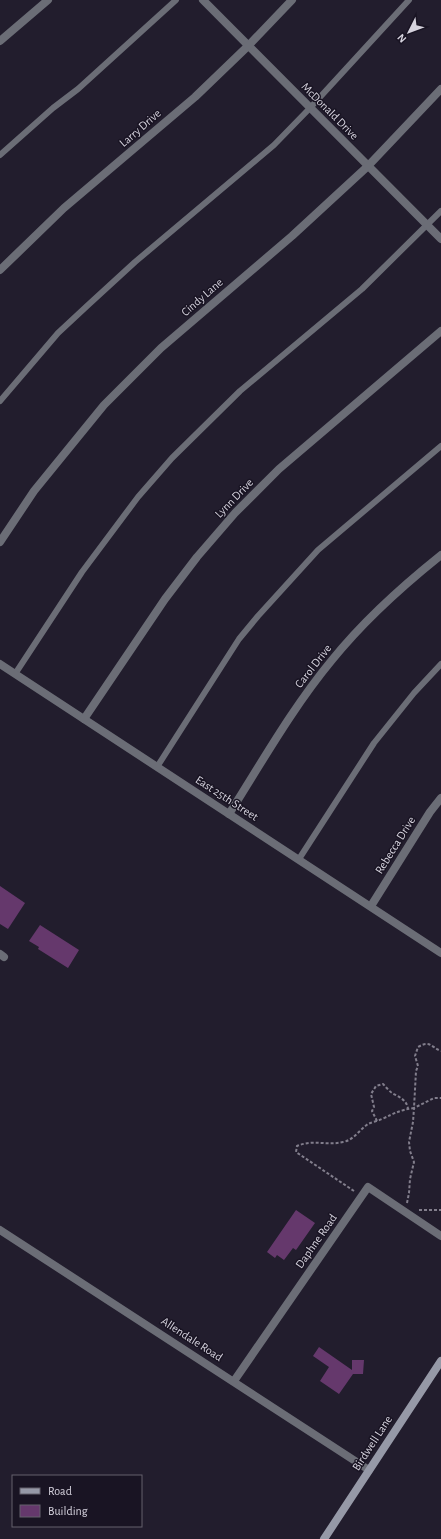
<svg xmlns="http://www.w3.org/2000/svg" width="441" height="1539" viewBox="0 0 441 1539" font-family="'Alegreya Sans',sans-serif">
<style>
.building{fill:#65386c}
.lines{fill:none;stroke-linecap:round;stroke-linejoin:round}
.path{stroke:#827e8c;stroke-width:2;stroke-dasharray:3 2;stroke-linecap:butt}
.lane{stroke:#6b6d76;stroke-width:6}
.street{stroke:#6b6d76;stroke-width:8}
.secondary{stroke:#9699a7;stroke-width:8}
.labels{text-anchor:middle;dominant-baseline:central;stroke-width:3;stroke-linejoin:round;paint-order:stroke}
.street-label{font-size:12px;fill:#d5d2dd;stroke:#191423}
</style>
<rect width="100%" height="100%" fill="#221d2d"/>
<g class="building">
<polygon points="0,886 25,903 8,929 0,924"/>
<polygon points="40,925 79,950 68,968 38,949 39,947 29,941"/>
<polygon points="296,1210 315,1223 296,1250 293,1248 284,1260 277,1255 275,1258 267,1252"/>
<polygon points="319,1347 352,1370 352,1360 364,1360 363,1374 353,1374 339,1394 320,1381 329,1367 313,1356"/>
</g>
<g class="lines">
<g class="path">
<path d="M377,1121L372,1111L374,1107L371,1094L376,1086L383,1084C386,1087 389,1091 392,1093C399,1097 407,1100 408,1109"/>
<path d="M354,1191L296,1152L297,1146C314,1139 327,1146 343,1142C354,1140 359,1130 368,1124C372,1122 378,1121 382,1119C395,1113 400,1110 414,1108L416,1071L418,1066L415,1056L418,1047C430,1040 431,1047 441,1051"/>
<polyline points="407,1203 409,1193 410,1179 414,1162 410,1151 409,1142 413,1122 414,1108 434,1098 441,1098"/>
<polyline points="419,1210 441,1210"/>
</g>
<g class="lane">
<polyline points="0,155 53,108 78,89 176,0"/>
<polyline points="0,401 58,333 87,306 135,262 274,145 310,108 409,0"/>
<polyline points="15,674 82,572 138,497 172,458 240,391 362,289 441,211"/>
<polyline points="157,767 239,639 258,616 318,550 441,446"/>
<polyline points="299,859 374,743 414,693 441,664"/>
</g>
<g class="street">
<polyline points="203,0 441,239"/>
<polyline points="0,41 48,0"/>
<polyline points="0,270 64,208 195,97 248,46 292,0"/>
<polyline points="0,542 34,491 104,405 161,348 292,236 368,166 441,89"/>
<polyline points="0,664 441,953"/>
<polyline points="84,719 165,599 197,557 235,513 279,469 441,331"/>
<path d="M229,814C262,762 293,707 332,660C364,620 401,587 441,555"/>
<polyline points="371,906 430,812 441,798"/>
<polyline points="0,954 4,957"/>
<polyline points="0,1230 369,1470"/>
<polyline points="234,1381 368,1187 441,1236"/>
</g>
<polyline class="secondary" points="324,1539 441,1361"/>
</g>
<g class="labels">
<g class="street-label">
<text transform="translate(330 111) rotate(45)">McDonald Drive</text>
<text transform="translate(140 128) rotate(-41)">Larry Drive</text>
<text transform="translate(202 297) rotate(-41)">Cindy Lane</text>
<text transform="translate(234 498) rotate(-46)">Lynn Drive</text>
<text transform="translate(313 666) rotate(-52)">Carol Drive</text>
<text transform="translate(227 798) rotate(33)">East 25th Street</text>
<text transform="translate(395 845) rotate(-58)">Rebecca Drive</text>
<text transform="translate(316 1241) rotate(-55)">Daphne Road</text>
<text transform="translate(192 1339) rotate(33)">Allendale Road</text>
<text transform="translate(372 1443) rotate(-57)">Birdwell Lane</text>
</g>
</g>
<rect x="12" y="1475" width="130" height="52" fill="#191423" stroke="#64606d"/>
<rect x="20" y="1488" width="20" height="6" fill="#9699a7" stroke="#64606d"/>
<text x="48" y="1495" font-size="12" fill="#d5d2dd">Road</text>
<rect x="20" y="1505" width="20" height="12" fill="#65386c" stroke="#64606d"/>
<text x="48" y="1515" font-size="12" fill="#d5d2dd">Building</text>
<g transform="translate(409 32) rotate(228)" stroke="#191423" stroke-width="3" paint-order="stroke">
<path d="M0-3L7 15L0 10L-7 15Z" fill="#d5d2dd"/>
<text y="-6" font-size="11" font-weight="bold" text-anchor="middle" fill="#d5d2dd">N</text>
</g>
</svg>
